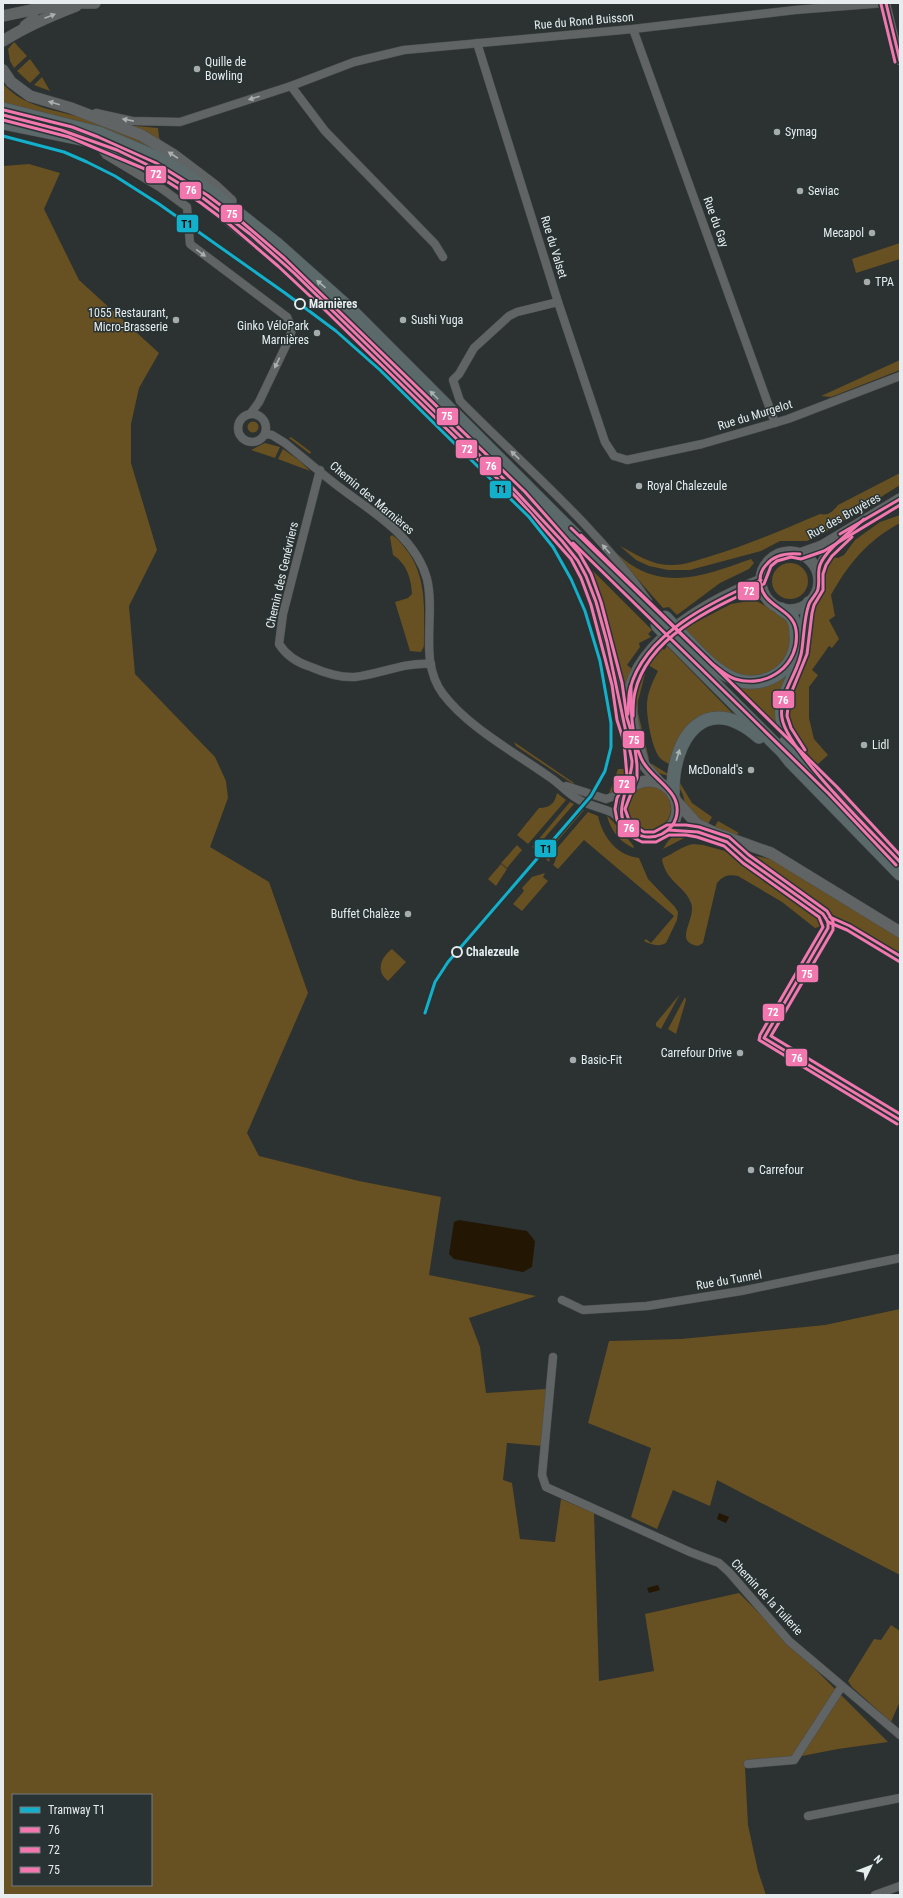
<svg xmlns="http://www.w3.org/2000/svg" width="903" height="1898" viewBox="0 0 903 1898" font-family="'Roboto Condensed',sans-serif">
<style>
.green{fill:#675021;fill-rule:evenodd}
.water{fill:#231704}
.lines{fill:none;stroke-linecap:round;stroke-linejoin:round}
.street-casing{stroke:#4b4f50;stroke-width:9}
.secondary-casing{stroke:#4b4f50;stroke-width:12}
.primary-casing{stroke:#4b4f50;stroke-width:14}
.street{stroke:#606465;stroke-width:8}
.secondary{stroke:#606465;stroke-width:11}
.primary{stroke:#5b696b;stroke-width:13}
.primary-bridge-casing{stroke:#4b4f50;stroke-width:14;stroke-linecap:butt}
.primary-bridge{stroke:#5b696b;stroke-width:13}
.bus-1-casing{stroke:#293334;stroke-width:6}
.bus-2-casing{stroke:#293334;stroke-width:6}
.bus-3-casing{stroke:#293334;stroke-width:6}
.bus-1{stroke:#f177ae;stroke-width:3}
.bus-2{stroke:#f177ae;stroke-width:3}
.bus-3{stroke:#f177ae;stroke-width:3}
.tram-1-casing{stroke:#293334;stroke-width:6}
.tram-1{stroke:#13b0cb;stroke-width:3}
.oneway{fill:#aaafb0}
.oneway2{fill:#a8b2b3}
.poi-dot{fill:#a6abac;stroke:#293334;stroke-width:1.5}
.stop-dot{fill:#293334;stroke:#e7edee;stroke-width:2}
.labels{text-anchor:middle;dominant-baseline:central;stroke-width:3;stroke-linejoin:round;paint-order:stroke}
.street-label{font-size:12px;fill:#e7edee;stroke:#293334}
.poi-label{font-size:12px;fill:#e7edee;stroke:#293334;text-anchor:start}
.stop-label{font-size:12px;font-weight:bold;fill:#e7edee;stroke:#293334;text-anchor:start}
.line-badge{stroke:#293334;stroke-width:1.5}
.badge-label{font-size:11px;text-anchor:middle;font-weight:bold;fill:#fff}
.pale-badge-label{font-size:11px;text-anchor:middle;font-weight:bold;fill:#111}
</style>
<rect width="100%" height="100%" fill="#2c3131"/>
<g class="green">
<polygon points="14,42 27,56 14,68 10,61 8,49"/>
<polygon points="30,59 40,73 30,83 17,71"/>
<polygon points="42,77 50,91 34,85"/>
<path d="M3,84C27,110 61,110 93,121C121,131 148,143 174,158L3,105Z"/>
<polygon points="125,125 158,128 159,137 162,143"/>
<path d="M29,164L60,173L44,209L79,280L159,353L139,388L131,424V463L157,550L129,606L135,674L215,757L226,781L228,798L210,847L269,882L308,993L247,1133L259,1156L359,1181L441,1197L429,1275L536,1296L469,1318L480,1347L486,1393L546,1389L542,1446L507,1443L503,1480L512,1483L520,1539L555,1542L561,1499L594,1513L599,1681L654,1671L645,1614L739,1593L888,1742L838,1749L745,1767L748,1825L758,1871L766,1895H3V166ZM13,1795H151V1885H13Z"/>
<polygon points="900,243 900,259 856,273 852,259"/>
<polygon points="900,360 900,370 831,397 821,396"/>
<circle cx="253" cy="427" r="5.5"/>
<polygon points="291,437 311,452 310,454 289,438"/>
<polygon points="265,443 280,447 275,458 251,450"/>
<polygon points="283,449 300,461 310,471 278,459"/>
<path d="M900,473V485L824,533L807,541H780L761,551L690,570H668L649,566L636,560L620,546C636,554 653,566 672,565C685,565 698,560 711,556C748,545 784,529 820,514C829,516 833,511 838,505Z"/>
<path d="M900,515V523C867,541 849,563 831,595L835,616L829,620L839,639L832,648L829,646L812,670L818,675L809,687V718L814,739L828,755L817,765L799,743L790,726L788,711L792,685L812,609L821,596L824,586V569L830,557L838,558L844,555L855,540L880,522Z"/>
<path d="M593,528C604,539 617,556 630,564C670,591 711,573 751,559L754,563L749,569L720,583L677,615L669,607L663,608Z"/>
<path d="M392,535C397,538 401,543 405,548C428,576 424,612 424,646L421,652L410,651L395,602L408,598L412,594C411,578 407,564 393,555L390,537Z"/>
<polygon points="583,561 652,630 648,634 651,637 639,643 640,647 627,665 632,669 624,693 622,694 597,593"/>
<circle cx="790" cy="581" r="18"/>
<polygon points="755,600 783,616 790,625 791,649 781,666 765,675 748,677 724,669 685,632 687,627 731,604"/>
<path d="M667,646L734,715L724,714L678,741L669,764C666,762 663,761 661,759C652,751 646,715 647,703C648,691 653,681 658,671L648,665L662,648L664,650Z"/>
<polygon points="790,668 783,734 730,680 735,683"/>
<path d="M643,673L645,674L638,701V713L649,759L645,760C639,729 628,702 643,673Z"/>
<polygon points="514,742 574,783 573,784 516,746"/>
<polygon points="652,764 668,774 668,776 656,772 648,765"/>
<path d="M618,769H627C626,782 620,788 609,794Z"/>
<polygon points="677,783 680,783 692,803 712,817 707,826 686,808 683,795"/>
<circle cx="649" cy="808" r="22"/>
<path d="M557,793L566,800L528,844L517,835L539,808C550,808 555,803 557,793Z"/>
<polygon points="570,802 574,804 535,849 532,847"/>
<polygon points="582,809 584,810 553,846 549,862 542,855"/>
<path d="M588,812L598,816C603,837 616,855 639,858L648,879L675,907L678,912L677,920L666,943C658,947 652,945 644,941L646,939L651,943L674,916L584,840L558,869L553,865C558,859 554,853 558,847Z"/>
<path d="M607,816C610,817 633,844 634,847L633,848C619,841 611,831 607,816Z"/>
<polygon points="718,821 739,833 735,835 714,828"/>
<polygon points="677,833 688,836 663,849 668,841"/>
<path d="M693,844L703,845L725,851L817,915L821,924L819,927L815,928L782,902L738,876C728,874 723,876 717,883L703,943L698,946C672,942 697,919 691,903C685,886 667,883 662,860L663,858C673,854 682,846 693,844Z"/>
<polygon points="517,845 522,850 507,868 501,863"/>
<path d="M756,856L775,860L900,937V958C850,928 803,896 756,861Z"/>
<polygon points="501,864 507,869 496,886 488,879"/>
<polygon points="545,873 543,877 548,881 522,911 513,904 524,891 522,888 532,877"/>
<path d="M392,949L406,962L388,981C375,971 381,957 392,949Z"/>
<polygon points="680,994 661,1029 656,1026 656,1023"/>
<polygon points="685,997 686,1000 676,1034 668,1029"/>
<polygon points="900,1309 900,1575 717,1480 710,1506 673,1490 657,1529 631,1517 651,1448 588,1423 609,1341 681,1339 825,1325"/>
<polygon points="891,1625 900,1631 900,1701 891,1722 852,1687 848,1681 874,1639 881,1640"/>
</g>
<g class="water">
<polygon points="459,1220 527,1231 535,1241 532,1267 523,1272 454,1259 449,1254 454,1222"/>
<polygon points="719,1513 729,1517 726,1523 717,1519"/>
<polygon points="658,1585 660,1590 649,1593 647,1588"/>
</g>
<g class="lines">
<defs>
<g id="street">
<polyline points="886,3 900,61"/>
<path d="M24,25C32,19 38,14 35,3"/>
<polyline points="633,29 775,423"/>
<polyline points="477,43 558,302 605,442 614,456 627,460 702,444 788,419 900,376"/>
<polyline points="291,86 325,131 435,244 443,257"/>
<polyline points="96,113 132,121 180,122 291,86 354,62 404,50 633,29 795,10 884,3"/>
<polyline points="98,144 106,155 161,188 187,207 190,244 287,317 292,329 290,337 259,402 251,413"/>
<path d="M558,302L517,312L509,316L474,348L459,374L453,380L460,401C524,466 596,526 648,601"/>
<circle cx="252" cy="428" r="14"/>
<path d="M265,434L272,435L285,443C301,456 317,470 334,483C368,510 415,534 427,579C436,616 418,661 443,694C468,727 514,752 548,776C558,782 566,792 576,798C588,806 601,807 613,813C617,816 622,822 626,826"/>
<path d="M320,470L283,614L279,644C286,655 298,663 311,667C325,673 340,678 355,677C381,674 404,662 431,664"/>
<polyline points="566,786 606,799 626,792"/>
<polyline points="562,1300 583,1310 647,1306 741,1291 900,1258"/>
<polyline points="553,1357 542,1475 546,1487 690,1552 719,1563 729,1572 789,1641 900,1735"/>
<polyline points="748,1764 794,1760 842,1686"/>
<polyline points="808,1816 900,1798"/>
<polyline points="875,1895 900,1886"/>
</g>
<g id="secondary">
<polyline points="3,16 64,3 95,3"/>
<path d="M3,41C26,26 50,16 76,6"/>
<polyline points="3,70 11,82 30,96 71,108 141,135 174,155 215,186 231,201"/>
<path d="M556,534C601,584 610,654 622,717C627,746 636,757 629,788"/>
<circle cx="790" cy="581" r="29"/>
<polyline points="800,554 822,546 900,499"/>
<path d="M818,573C823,557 834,548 846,536"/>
<polyline points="735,593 764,594"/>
<polyline points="631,706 633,724 644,765 659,782"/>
<path d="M628,714C621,647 709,601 761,580"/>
<circle cx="649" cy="809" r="28"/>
<polyline points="677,802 697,824 715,833 771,853 900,932"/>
<polyline points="668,830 698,832 707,835"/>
</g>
<g id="primary">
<polyline points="3,109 99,133 158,158 187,175 210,191 277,244 350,309 661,621"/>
<polyline points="3,123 96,142 154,168 204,199 281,262 568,539"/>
<path d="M680,633C696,649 713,670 734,679C765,691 800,668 796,634C796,628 795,621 791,616C788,613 784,611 781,609"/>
<polyline points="672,641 783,752 790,761 900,874"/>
<polyline points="785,743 864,825"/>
<path d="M797,748C765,710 791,691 802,654C807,637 805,620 809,603"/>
<path d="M673,793C672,738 705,690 759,737"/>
</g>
</defs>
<use href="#street" class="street-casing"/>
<use href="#secondary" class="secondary-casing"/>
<use href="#primary" class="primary-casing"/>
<use href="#street" class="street"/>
<use href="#secondary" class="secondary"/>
<use href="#primary" class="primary"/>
<defs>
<g id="primary-bridge">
<polyline points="665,617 680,633"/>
<polyline points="657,625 672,641"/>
</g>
</defs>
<use href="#primary-bridge" class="primary-bridge-casing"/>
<use href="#primary-bridge" class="primary-bridge"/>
<defs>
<g id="bus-1">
<polyline points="886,3 900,61"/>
<path d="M3,115L61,130L117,150L154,168L203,198L250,234L294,273L510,485L562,541L578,561L586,576L596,602L607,642L632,761C633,784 606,818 635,833C644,838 654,838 662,834C669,830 674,825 676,818C684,790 650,780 641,758C631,736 631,710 631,686"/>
<path d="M864,519C852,531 826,549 820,565C817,573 820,581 818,589C817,594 811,599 809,604C804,618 804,635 802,649C800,672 778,693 782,718C787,751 874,834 900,862"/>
<path d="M571,528L712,664C719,669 726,676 735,679C767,689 801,665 796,630C793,607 761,608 760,580C760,574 763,568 767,564C775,554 788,553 800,554"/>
<polyline points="840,534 900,499"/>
<path d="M628,714C629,706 628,697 630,689C644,634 713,601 761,580"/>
<polyline points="668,830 698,832 727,842 746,859 823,914 828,922 828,928 764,1038 900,1120"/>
<polyline points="828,922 847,930 900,962"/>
</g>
<g id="bus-2">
<polyline points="881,4 895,62"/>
<polyline points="3,120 69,137 152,172 201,203 229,224 278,266 326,311 517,498 571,559 581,578 591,605 612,685 617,720 624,742 627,776 624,786 617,798 615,809 617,820 622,829 628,835 642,842 656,842 669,835 686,835 697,837 724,846 743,863 819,917 823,927 760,1035 759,1040 897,1124"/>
<polyline points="573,543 829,794 896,865"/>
<path d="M633,716C633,709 633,699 635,692C648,635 717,606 764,584L771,566L777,561L791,557L801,559L824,551L900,505"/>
<polyline points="805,750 791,728 787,716 789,698 807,654 812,613 814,605 823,590 823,574 826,565 832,556 852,537"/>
</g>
<g id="bus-3">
<polyline points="4,110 72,127 98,137 156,163 207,195 235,216 284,258 525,492 579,553 591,574 601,602 622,683 627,718 634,740 637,765 637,778 625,809 630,823 644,832 654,832 667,825 686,825 699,827 729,837 749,855 827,911 833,921 833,930 771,1036 900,1114"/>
<polyline points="581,535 837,787 900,855"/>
<polyline points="830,917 850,926 900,956"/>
</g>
</defs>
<use href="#bus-1" class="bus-1-casing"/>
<use href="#bus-2" class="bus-2-casing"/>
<use href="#bus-3" class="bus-3-casing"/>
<use href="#bus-1" class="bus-1"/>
<use href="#bus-2" class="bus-2"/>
<use href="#bus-3" class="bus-3"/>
<defs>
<polyline id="tram-1" points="3,136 64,152 87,162 115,176 159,204 285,293 336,331 380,370 529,517 553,547 571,579 585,611 600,661 611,723 611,747 605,771 591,796 448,962 435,982 425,1013"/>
</defs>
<use href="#tram-1" class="tram-1-casing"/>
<use href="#tram-1" class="tram-1"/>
</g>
<defs><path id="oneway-solid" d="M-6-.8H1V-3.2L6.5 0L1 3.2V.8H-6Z"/></defs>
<g class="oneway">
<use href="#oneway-solid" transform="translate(50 16) rotate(-21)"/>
<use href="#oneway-solid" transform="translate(254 98) rotate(162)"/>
<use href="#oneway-solid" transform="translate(54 103) rotate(-164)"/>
<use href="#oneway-solid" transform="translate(128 120) rotate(-169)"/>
<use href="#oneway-solid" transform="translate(173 155) rotate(-147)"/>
<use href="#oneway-solid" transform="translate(201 253) rotate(36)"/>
<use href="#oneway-solid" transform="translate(277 363) rotate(116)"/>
<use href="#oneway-solid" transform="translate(515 455) rotate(-136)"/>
<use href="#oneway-solid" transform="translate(606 549) rotate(-131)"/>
</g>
<g class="oneway2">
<use href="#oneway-solid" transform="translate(321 284) rotate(-140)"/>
<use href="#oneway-solid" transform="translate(434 395) rotate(-135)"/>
<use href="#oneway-solid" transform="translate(678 755) rotate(-73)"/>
</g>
<g class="poi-dot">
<circle cx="197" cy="69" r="4"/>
<circle cx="777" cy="132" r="4"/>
<circle cx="800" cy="191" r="4"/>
<circle cx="872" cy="233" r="4"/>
<circle cx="867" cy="282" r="4"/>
<circle cx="176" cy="320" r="4"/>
<circle cx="403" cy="320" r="4"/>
<circle cx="317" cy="333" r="4"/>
<circle cx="639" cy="486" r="4"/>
<circle cx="864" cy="745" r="4"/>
<circle cx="751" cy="770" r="4"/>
<circle cx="408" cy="914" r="4"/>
<circle cx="740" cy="1053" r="4"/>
<circle cx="573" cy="1060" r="4"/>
<circle cx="751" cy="1170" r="4"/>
</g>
<g class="stop-dot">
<circle cx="300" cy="304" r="5"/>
<circle cx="457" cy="952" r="5"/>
</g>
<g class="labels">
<g class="street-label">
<text transform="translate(584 21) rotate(-5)">Rue du Rond Buisson</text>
<text transform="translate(716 222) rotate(70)">Rue du Gay</text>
<text transform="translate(554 247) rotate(73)">Rue du Valset</text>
<text transform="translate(755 415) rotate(-17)">Rue du Murgelot</text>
<text transform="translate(372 498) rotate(40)">Chemin des Marnières</text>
<text transform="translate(844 516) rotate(-29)">Rue des Bruyères</text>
<text transform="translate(282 575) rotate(-77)">Chemin des Genévriers</text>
<text transform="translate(729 1280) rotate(-10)">Rue du Tunnel</text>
<text transform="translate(767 1597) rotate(47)">Chemin de la Tuilerie</text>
</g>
<g class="poi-label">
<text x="205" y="62">Quille de<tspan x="205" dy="14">Bowling</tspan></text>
<text x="785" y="132">Symag</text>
<text x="808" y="191">Seviac</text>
<text x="864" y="233" text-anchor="end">Mecapol</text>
<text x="875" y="282">TPA</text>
<text x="168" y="313" text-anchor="end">1055 Restaurant,<tspan x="168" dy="14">Micro-Brasserie</tspan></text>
<text x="411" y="320">Sushi Yuga</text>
<text x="309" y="326" text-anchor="end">Ginko VéloPark<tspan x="309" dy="14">Marnières</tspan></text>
<text x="647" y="486">Royal Chalezeule</text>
<text x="872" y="745">Lidl</text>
<text x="743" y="770" text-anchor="end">McDonald's</text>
<text x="400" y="914" text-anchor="end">Buffet Chalèze</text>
<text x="732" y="1053" text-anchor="end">Carrefour Drive</text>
<text x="581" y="1060">Basic-Fit</text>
<text x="759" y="1170">Carrefour</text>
</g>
<g class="stop-label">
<text x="309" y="304">Marnières</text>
<text x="466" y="952">Chalezeule</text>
</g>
</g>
<g class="line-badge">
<rect x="145" y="165" width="22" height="19" rx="4" fill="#f177ae"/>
<rect x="179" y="181" width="23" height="19" rx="4" fill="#f177ae"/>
<rect x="220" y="204" width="23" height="19" rx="4" fill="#f177ae"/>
<rect x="176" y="214" width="23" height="19" rx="4" fill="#13b0cb"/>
<rect x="436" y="407" width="23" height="19" rx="4" fill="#f177ae"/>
<rect x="455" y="439" width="23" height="20" rx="4" fill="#f177ae"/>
<rect x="479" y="456" width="23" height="20" rx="4" fill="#f177ae"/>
<rect x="489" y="480" width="23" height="19" rx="4" fill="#13b0cb"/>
<rect x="737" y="581" width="23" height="20" rx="4" fill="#f177ae"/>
<rect x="772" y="690" width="23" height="19" rx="4" fill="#f177ae"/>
<rect x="622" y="730" width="23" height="19" rx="4" fill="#f177ae"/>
<rect x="613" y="775" width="23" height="19" rx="4" fill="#f177ae"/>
<rect x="617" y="819" width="23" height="19" rx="4" fill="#f177ae"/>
<rect x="534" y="839" width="23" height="19" rx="4" fill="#13b0cb"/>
<rect x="796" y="964" width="23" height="19" rx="4" fill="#f177ae"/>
<rect x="762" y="1003" width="23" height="19" rx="4" fill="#f177ae"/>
<rect x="785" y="1048" width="23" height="19" rx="4" fill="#f177ae"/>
</g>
<g class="badge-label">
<text x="156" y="178">72</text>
<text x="191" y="194">76</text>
<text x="232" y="218">75</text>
<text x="447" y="420">75</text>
<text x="467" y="453">72</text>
<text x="491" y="470">76</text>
<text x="749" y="595">72</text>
<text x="783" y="704">76</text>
<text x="634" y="744">75</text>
<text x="624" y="788">72</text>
<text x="629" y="832">76</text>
<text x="807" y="978">75</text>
<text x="773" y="1016">72</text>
<text x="797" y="1062">76</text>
</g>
<g class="pale-badge-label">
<text x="187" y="228">T1</text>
<text x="501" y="493">T1</text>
<text x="546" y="853">T1</text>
</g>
<rect width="903" height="1898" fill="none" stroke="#e7edee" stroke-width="8"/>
<rect x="12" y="1794" width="140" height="92" fill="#293334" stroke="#757d7e"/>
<rect x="20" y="1807" width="20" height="6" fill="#13b0cb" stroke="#757d7e"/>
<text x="48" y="1814" font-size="12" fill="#e7edee">Tramway T1</text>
<rect x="20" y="1827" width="20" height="6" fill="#f177ae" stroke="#757d7e"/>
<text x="48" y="1834" font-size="12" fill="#e7edee">76</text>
<rect x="20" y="1847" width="20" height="6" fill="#f177ae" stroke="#757d7e"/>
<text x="48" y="1854" font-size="12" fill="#e7edee">72</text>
<rect x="20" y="1867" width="20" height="6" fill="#f177ae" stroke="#757d7e"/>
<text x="48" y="1874" font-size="12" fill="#e7edee">75</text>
<g transform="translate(871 1866) rotate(47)" stroke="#293334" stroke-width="3" paint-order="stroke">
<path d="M0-3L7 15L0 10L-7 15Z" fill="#e7edee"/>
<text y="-6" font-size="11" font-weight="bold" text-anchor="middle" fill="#e7edee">N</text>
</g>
</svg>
